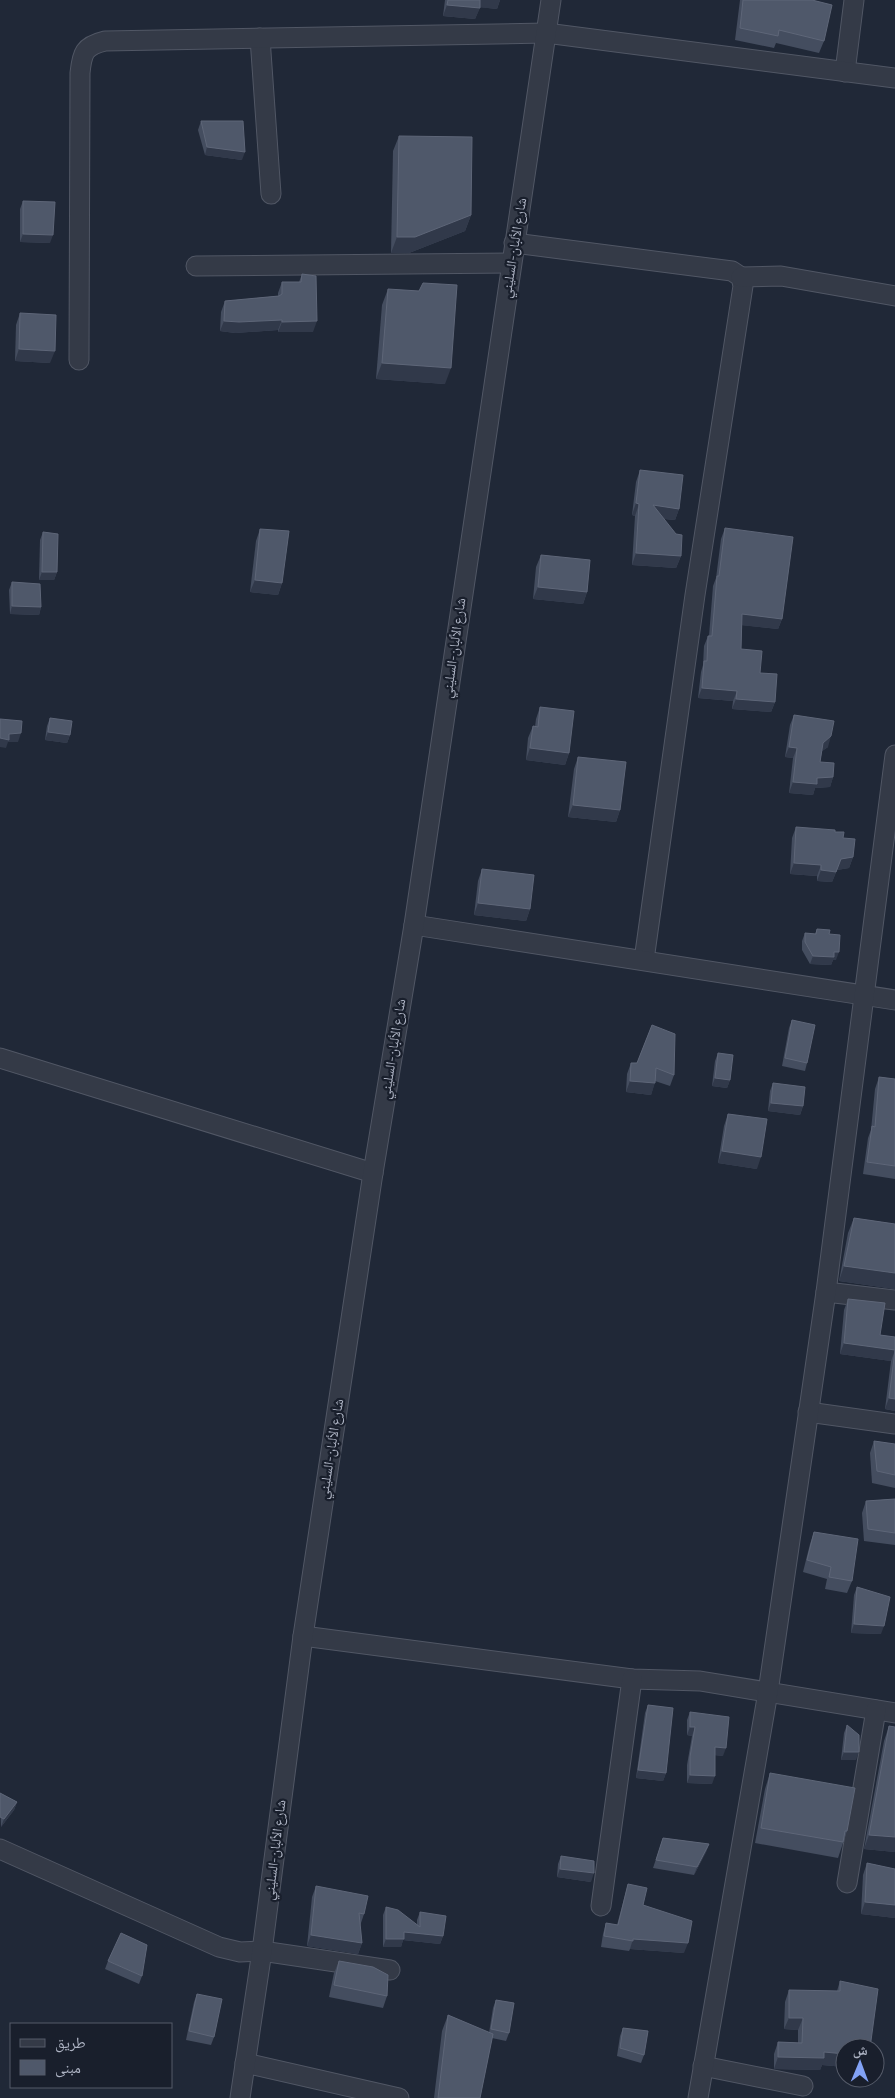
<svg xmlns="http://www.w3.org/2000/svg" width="895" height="2098" viewBox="0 0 895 2098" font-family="'Sofia Sans Condensed','Noto Naskh Arabic',sans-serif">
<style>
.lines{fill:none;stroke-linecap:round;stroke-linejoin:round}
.minor-casing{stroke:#515765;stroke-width:21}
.minor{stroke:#343a47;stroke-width:19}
.wall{fill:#444d5f}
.shaded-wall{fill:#31394a}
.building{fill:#4f586a;stroke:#5e6678}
.labels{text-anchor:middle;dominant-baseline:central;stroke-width:4.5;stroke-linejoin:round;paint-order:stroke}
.street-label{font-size:14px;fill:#aeb4c4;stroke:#191f2c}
</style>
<rect width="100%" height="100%" fill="#202837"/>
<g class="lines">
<defs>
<g id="minor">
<polyline points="260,38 271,194"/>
<polyline points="845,72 854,0"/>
<polyline points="514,243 732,271 741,277 743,286 695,595 644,960"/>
<polyline points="196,266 511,263"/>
<polyline points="741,277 781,276 895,296"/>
<path d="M79,360L80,73C82,53 84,46 105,41L546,33L895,78"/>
<polyline points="414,925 895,1000"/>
<polyline points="0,1058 373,1173"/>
<polyline points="826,1292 895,1300"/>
<polyline points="808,1412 895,1424"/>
<polyline points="303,1636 632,1679 700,1681 895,1713"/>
<polyline points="0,1849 219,1947 240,1952 262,1951 390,1970"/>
<polyline points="847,1883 876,1710"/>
<polyline points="601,1906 632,1679"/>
<polyline points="245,2063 399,2098"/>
<polyline points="703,2066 803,2086"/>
<polyline points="240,2098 262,1951 303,1636 373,1173 414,925 551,0"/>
<polyline points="698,2098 768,1692 826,1292 895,755"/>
</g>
</defs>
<use href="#minor" class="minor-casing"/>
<use href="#minor" class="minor"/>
</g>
<g class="wall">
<polygon points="445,0 500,0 497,9 480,7 475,19 443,16"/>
<polygon points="740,0 812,0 824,41 819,53 776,43 774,48 735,40"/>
<polygon points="201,121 242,160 205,155 198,130"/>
<polygon points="399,136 471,215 465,231 409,253 391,253 393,151"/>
<polygon points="23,201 50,243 20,242 20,209"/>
<polygon points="302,274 313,332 278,332 278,330 235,333 220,331 221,312 225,301 278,296 278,293 282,282 299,282"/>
<polygon points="388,289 445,384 376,379 382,305"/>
<polygon points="20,313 50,363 15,361 16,325"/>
<polygon points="640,470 679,509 675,520 664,519 681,556 676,568 632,565 635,516 632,515 636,482"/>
<polygon points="725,528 782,619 778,629 742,625 741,649 760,673 775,702 771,712 732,709 733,701 698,698 701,672 703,665 704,646 708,636 709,636 713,586 716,578 721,539"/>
<polygon points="260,529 282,583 278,595 250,592 256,541"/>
<polygon points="43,532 57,572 54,580 39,580 40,540"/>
<polygon points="541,555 587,592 583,604 533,599 536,567"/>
<polygon points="12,582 41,607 39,615 10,614 9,590"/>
<polygon points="540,707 569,753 565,765 526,760 528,738 533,726 535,727 536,719"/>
<polygon points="794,715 828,747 822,751 820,762 833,777 830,787 815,788 813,795 789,793 793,758 785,757 790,725"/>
<polygon points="50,718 70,735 67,743 45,740 47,726"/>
<polygon points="578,757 620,810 616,822 568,817 574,769"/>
<polygon points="796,827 835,832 843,838 853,857 849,868 837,870 832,882 817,881 817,876 790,874 792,838"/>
<polygon points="482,869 530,909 526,921 474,915 478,881"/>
<polygon points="817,929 829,934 836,960 833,960 831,965 810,964 802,950 802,941 805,933 815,934"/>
<polygon points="792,1020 807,1063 805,1071 782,1066 789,1028"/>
<polygon points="652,1025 674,1075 670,1086 655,1081 651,1095 626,1092 627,1074 631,1063 637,1063"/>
<polygon points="718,1053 730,1080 727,1088 712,1086 715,1061"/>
<polygon points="879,1077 895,1079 895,1179 863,1174 868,1138 871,1130 875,1089"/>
<polygon points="773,1083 803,1106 800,1115 768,1111 770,1091"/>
<polygon points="728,1114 757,1169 718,1163 724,1126"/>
<polygon points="854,1218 895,1224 895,1289 839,1281 848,1233"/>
<polygon points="848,1299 880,1335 895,1337 895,1411 885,1409 891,1361 840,1354 844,1310"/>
<polygon points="874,1441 895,1444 895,1488 872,1483 870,1453"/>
<polygon points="895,1499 895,1545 864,1541 862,1513 866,1501"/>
<polygon points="814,1532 852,1581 847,1593 825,1589 827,1579 803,1572 810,1544"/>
<polygon points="857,1587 881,1634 851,1633 854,1595"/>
<polygon points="648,1705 666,1773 663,1781 636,1778 645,1713"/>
<polygon points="690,1712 723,1756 715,1755 712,1784 687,1783 687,1765 692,1736 687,1735 687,1720"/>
<polygon points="847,1725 856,1760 841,1760 844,1733"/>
<polygon points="889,1726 895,1727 895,1852 864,1849 884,1741"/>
<polygon points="770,1773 847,1831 838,1858 755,1843 765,1789"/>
<polygon points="0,1793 17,1802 14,1810 1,1827"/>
<polygon points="663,1838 709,1844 706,1852 694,1875 653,1868"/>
<polygon points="561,1856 591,1882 557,1877 558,1864"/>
<polygon points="867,1863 895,1869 895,1918 861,1914 863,1875"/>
<polygon points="628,1884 643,1905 684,1953 630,1949 629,1951 601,1947 603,1934 606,1923 617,1925 625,1895"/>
<polygon points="316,1886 364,1914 360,1926 362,1943 358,1954 307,1946 312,1897"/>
<polygon points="386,1907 417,1925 417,1920 420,1912 443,1936 440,1944 403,1940 401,1947 383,1947 383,1915"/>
<polygon points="108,1961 142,1976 139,1984 105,1969"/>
<polygon points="339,1961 387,1996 383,2008 329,1997 334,1973"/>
<polygon points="840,1981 845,2048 845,2067 822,2065 820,2070 774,2069 774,2054 778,2042 798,2043 798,2030 784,2029 785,2002 789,1990 837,1991"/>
<polygon points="197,1994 214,2037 211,2045 186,2040 194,2002"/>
<polygon points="496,2000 509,2033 506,2041 492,2038 480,2098 434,2098 442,2031 448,2015 489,2033 493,2008"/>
<polygon points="623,2028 644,2055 641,2063 617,2056 620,2036"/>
</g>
<g class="shaded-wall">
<polygon points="479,0 500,0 497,9 477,7"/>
<polygon points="447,5 480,8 475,19 443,16"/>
<polygon points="207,147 245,152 242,160 205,155"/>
<polygon points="471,215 465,231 409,253 391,253 397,237"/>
<polygon points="23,234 53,235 50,243 20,242"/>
<polygon points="282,320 278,330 235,333 220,331 224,321"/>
<polygon points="317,321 313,332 278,332 282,322"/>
<polygon points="19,349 55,351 50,363 15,361"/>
<polygon points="382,363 451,368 445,384 376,379"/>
<polygon points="636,503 639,504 635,516 632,515"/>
<polygon points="653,505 679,509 675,520 648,517"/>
<polygon points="636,553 681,556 676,568 632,565"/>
<polygon points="42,572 57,572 54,580 39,580"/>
<polygon points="255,580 282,583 278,595 250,592"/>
<polygon points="538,587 587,592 583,604 533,599"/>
<polygon points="12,606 41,607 39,615 10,614"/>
<polygon points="742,614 782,619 778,629 739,625"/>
<polygon points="702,688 737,691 733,701 698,698"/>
<polygon points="736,699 775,702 771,712 732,709"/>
<polygon points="48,732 70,735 67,743 45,740"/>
<polygon points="21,733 18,742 8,742 6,748 0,747 0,738 9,734"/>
<polygon points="831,736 828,747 819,753 823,743"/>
<polygon points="789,747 797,748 793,758 785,757"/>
<polygon points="530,748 569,753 565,765 526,760"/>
<polygon points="833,777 830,787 815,788 813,795 789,793 793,782 817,778"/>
<polygon points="573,805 620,810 616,822 568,817"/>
<polygon points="853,857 849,868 837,870 832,882 817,881 821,870 841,859"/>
<polygon points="794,863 821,865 817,876 790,874"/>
<polygon points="478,903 530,909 526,921 474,915"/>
<polygon points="834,952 839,952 836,960 833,960 831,965 810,964 813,956"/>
<polygon points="715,1078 730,1080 727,1088 712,1086"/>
<polygon points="630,1081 655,1083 651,1095 626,1092"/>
<polygon points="771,1103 803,1106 800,1115 768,1111"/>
<polygon points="722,1151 761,1157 757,1169 718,1163"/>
<polygon points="844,1266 895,1273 895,1289 839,1281"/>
<polygon points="844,1343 895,1350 891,1361 840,1354"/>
<polygon points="889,1398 895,1399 895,1411 885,1409"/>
<polygon points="854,1624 884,1626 881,1634 851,1633"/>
<polygon points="690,1727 695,1727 692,1736 687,1735"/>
<polygon points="715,1747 726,1748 723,1756 712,1755"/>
<polygon points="844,1752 859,1752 856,1760 841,1760"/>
<polygon points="638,1770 666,1773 663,1781 636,1778"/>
<polygon points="690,1775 715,1776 712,1784 687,1783"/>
<polygon points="17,1802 14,1810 1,1827 4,1819"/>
<polygon points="869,1835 895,1837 895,1852 864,1849"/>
<polygon points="709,1844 706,1852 694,1875 697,1867"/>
<polygon points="560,1869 594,1873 591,1882 557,1877"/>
<polygon points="865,1902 895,1905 895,1918 861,1914"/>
<polygon points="404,1932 443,1936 440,1944 403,1940 401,1947 383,1947 386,1939"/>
<polygon points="311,1935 362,1943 358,1954 307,1946"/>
<polygon points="633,1939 688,1943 684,1953 630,1949"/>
<polygon points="789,2018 803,2018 798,2030 784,2029"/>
<polygon points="824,2052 845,2054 845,2067 822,2065 820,2070 774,2069 778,2057"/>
</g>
<g class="building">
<polygon points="448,0 480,0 480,8 447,5"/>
<polygon points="743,0 812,0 832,5 824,41 779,30 778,36 740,28"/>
<polygon points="201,121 243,121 245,152 207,147"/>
<polygon points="399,136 472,137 471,215 415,237 397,237"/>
<polygon points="23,201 55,202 53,235 23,234"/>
<polygon points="302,274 316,276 317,321 282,322 282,320 239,322 224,321 225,301 279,296 282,294 282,282 301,282"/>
<polygon points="423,283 457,285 451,368 382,363 388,289 419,291"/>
<polygon points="20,313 56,315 55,351 19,349"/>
<polygon points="640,470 683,475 679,509 653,505 676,534 682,535 681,556 636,553 639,504 636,503"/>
<polygon points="725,528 793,537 782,619 742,614 741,649 762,651 760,673 777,674 775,702 736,699 737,691 702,688 704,661 707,661 708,636 712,636 717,576 719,576"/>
<polygon points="260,529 289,531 282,583 255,580"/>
<polygon points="43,532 58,534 57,572 42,572"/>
<polygon points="541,555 590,560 587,592 538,587"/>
<polygon points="12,582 40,584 41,607 12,606"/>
<polygon points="540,707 574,711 569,753 530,748 533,726 538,727"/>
<polygon points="794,715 834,721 831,736 823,743 820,762 834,763 833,777 817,778 817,784 793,782 797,748 789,747"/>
<polygon points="50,718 72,721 70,735 48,732"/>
<polygon points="0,719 22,721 21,733 9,734 9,740 0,738"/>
<polygon points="578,757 626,762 620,810 573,805"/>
<polygon points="796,827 835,830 835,832 844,832 843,838 855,839 853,857 841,859 836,872 821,870 821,865 794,863"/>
<polygon points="482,869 534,875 530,909 478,903"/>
<polygon points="817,929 830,930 829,934 840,935 839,952 834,952 834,957 813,956 805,942 805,933 816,934"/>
<polygon points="792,1020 815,1025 807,1063 785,1058"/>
<polygon points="652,1025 675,1034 674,1075 656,1068 655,1083 630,1081 631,1063 637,1063"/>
<polygon points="718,1053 733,1055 730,1080 715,1078"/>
<polygon points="879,1077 895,1079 895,1166 867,1162 872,1126 875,1127"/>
<polygon points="773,1083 805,1087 803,1106 771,1103"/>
<polygon points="728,1114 767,1119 761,1157 722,1151"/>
<polygon points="854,1218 895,1224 895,1273 844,1266"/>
<polygon points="848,1299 885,1303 880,1335 895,1337 895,1399 889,1398 895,1350 844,1343"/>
<polygon points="874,1441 895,1444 895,1475 877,1471"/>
<polygon points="895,1499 895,1533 868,1529 866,1501"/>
<polygon points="814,1532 858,1539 852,1581 829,1577 831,1567 807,1560"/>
<polygon points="857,1587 890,1597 884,1626 854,1624"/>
<polygon points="648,1705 673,1708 666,1773 638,1770"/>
<polygon points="690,1712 729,1717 726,1748 715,1747 715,1776 690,1775 690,1757 695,1727 690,1727"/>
<polygon points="847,1725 859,1735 859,1752 844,1752"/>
<polygon points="889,1726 895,1727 895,1837 869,1835"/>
<polygon points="770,1773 855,1788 847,1831 845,1831 843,1842 761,1828"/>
<polygon points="0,1793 17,1802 4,1819 0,1817"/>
<polygon points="663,1838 709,1844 697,1867 656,1860"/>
<polygon points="561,1856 594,1861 594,1873 560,1869"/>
<polygon points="867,1863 895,1869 895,1905 865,1902"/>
<polygon points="628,1884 647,1888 643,1905 692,1921 688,1943 633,1939 633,1941 604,1936 606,1923 618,1925"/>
<polygon points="316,1886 368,1896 364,1914 359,1913 362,1943 311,1935"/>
<polygon points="386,1907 398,1910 420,1927 420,1912 446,1916 443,1936 404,1932 404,1939 386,1939"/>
<polygon points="121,1933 147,1945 142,1976 108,1961"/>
<polygon points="339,1961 373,1967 388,1975 387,1996 334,1985"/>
<polygon points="840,1981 878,1989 870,2048 845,2048 845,2054 824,2052 824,2058 778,2057 778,2042 802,2043 803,2018 789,2018 789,1990 840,1991"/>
<polygon points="197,1994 222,1999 214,2037 189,2031"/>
<polygon points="496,2000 514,2003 509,2033 491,2029"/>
<polygon points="448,2015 493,2034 480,2098 438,2098"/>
<polygon points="623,2028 648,2031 644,2055 620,2048"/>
</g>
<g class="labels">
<g class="street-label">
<text transform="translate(514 248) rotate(-81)">شارع الألبان-السليني</text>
<text transform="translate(454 648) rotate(-82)">شارع الألبان-السليني</text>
<text transform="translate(393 1049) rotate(-81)">شارع الألبان-السليني</text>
<text transform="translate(331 1449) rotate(-81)">شارع الألبان-السليني</text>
<text transform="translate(275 1850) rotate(-83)">شارع الألبان-السليني</text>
</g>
</g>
<rect x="10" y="2023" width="162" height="65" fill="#191f2c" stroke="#555b69"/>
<rect x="20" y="2039" width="25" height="8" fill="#343a47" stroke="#555b69"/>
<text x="55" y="2048" font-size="15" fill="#aeb4c4">طريق</text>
<rect x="20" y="2060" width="25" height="15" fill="#4f586a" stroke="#555b69"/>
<text x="55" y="2073" font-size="15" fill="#aeb4c4">مبنى</text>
<g transform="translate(860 2063) rotate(1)"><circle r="24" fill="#191f2c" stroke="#555b69"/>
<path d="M0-4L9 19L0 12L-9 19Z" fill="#82a2f5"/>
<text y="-8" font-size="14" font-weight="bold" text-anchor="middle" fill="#aeb4c4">ش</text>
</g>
</svg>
